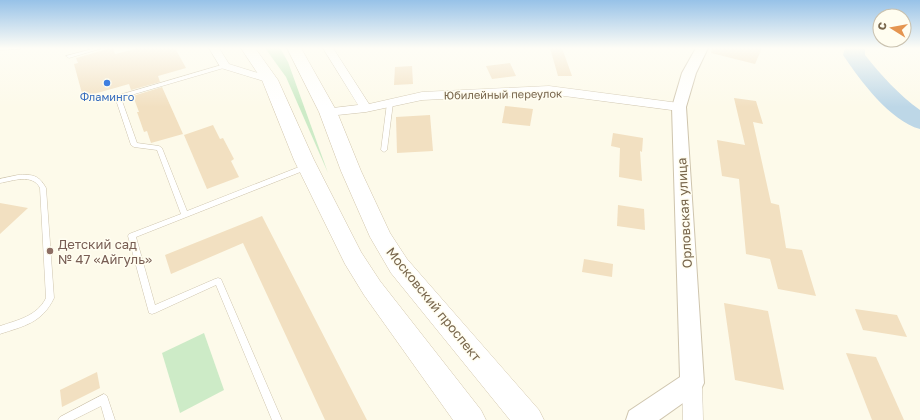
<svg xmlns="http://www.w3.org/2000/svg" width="920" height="420" viewBox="0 0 920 420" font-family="'Golos Text',sans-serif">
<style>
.green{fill:#cdebc7}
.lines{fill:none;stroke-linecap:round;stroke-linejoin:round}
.river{fill:#bdd7e7;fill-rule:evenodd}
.building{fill:#f2e0c1}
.service-casing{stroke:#cfc5ae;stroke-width:1}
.minor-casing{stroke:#cfc5ae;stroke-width:1}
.tertiary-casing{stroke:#cfc5ae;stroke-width:2}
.secondary-casing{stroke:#d2c6ac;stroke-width:1}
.service{fill:#fff;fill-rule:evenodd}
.minor{fill:#fff;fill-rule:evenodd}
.tertiary{fill:#fff;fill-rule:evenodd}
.secondary{fill:#fff;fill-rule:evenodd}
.shop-dot{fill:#3f7fe0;stroke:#fffdf0;stroke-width:1.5}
.education-dot{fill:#8d6e63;stroke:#fffdf0;stroke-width:1.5}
.labels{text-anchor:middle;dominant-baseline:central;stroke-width:3;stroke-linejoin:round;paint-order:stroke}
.far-street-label{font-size:11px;fill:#78664c;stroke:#fffdf0}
.far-shop-label{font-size:11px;fill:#366cbe;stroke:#fffdf0}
.street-label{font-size:13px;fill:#78664c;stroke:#fffdf0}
.education-label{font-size:13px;fill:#785e54;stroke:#fffdf0;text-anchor:start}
</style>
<rect width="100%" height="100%" fill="#fdfaea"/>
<g class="green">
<polygon points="265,48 280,48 288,62 328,173 286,77"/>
<polygon points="204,333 224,390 180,413 162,353"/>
</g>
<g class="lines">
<path class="river" d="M845,48H865V55C881,75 899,95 920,110V129C890,121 860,80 843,55Z"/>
</g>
<g class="building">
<polygon points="111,48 113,48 115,54 139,48 175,48 186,68 158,76 160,82 131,90 129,84 83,97 74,64 78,63 76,58"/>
<polygon points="550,48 562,48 572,76 558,76"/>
<polygon points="712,48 762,48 755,64 711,53"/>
<polygon points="510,63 516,76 492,79 486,66"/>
<polygon points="412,66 413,84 394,85 395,67"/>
<polygon points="162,87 183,134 151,143 147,131 144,132 137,112 139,112 133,96"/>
<polygon points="734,98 756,101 763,124 753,122 771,203 779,205 786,248 802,250 816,296 778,289 770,259 746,254 739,179 722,176 717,140 745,145"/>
<polygon points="505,106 533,109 530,126 502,123"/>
<polygon points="430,115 433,151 397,153 396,117"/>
<polygon points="213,125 220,139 223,138 234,159 231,161 239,177 207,189 184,135"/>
<polygon points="613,133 643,138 642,152 640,151 642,181 619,177 620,148 611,146"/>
<polygon points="0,203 28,208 0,234"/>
<polygon points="618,205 644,209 645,230 617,226"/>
<polygon points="262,216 367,420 325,420 243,243 171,274 165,255"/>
<polygon points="584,259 613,264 612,277 582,272"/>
<polygon points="724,303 768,311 784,390 735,380"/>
<polygon points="855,309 897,315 907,337 863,330"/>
<polygon points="846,353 876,357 904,420 872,420"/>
<polygon points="97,372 100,388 62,407 60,390"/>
</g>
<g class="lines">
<defs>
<g id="service">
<polygon points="0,48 22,48 20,49 0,50"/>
<polygon points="96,48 103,48 69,58 66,56"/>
<polygon points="225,64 227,65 227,67 121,98 137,143 159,146 162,148 187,211 304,165 308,165 309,167 308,169 136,237 155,305 215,279 218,278 221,279 282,420 272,420 216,285 155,313 152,314 149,313 128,236 129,234 181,214 157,150 134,147 131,145 115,97 116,96"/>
<polygon points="390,101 393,103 387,150 384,152 381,150 387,103"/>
<path d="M18,175C32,174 39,175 46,188L54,298C42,323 24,326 0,334V326C18,320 37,316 46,298L40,188C32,173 13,181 0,183V179Z"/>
<polygon points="104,394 107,396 115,420 105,420 101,406 73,420 58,420 60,417"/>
</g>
<g id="minor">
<polygon points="209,48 219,48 229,64 274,78 276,80 274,82 270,83 221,68"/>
<polygon points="323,48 333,48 369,104 422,92 549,86 679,103 683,104 685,107 683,110 679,111 549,94 422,100 366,112 328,116 324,115 322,112 324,109 358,105"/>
<polygon points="692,373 699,376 702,383 703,420 683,420 682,383 685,376"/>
</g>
<polygon id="tertiary" points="696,48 708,48 696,73 686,107 704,383 700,391 659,420 626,420 629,411 680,377 672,107 682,73"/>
<g id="secondary">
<polygon points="241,48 255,48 278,80 314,160 361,252 380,281 481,410 486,420 453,420 364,295 345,264 294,160 262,80"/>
<polygon points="287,48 301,48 337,112 361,171 390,233 407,259 539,410 544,420 510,420 391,273 370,237 341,171 319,112"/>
</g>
</defs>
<use href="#service" class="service-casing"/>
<use href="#minor" class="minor-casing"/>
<use href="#tertiary" class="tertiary-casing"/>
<use href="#secondary" class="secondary-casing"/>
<use href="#service" class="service"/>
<use href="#minor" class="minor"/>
<use href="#tertiary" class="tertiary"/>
<use href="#secondary" class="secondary"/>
</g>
<linearGradient id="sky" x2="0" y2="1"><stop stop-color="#97c2e8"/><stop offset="0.45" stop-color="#fefdf6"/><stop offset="1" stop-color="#fefdf6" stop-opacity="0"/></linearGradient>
<rect width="920" height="107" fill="url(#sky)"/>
<circle class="shop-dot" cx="107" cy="83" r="4"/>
<circle class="education-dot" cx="50" cy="251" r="4"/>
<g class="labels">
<g class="far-street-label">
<text transform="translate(503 94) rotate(-1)">Юбилейный переулок</text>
</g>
<g class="far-shop-label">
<text x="107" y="96">Фламинго</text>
</g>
<g class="street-label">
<text transform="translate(684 213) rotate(-93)">Орловская улица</text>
<text transform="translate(434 304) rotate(51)">Московский проспект</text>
</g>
<g class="education-label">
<text x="58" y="244">Детский сад<tspan x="58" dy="15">№ 47 «Айгуль»</tspan></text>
</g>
</g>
<g transform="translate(892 28) rotate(281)"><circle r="19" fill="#fffdf0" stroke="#c9c1ae"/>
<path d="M0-3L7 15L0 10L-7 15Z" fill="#e59550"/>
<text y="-6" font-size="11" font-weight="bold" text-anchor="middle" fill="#78664c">С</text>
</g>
</svg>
